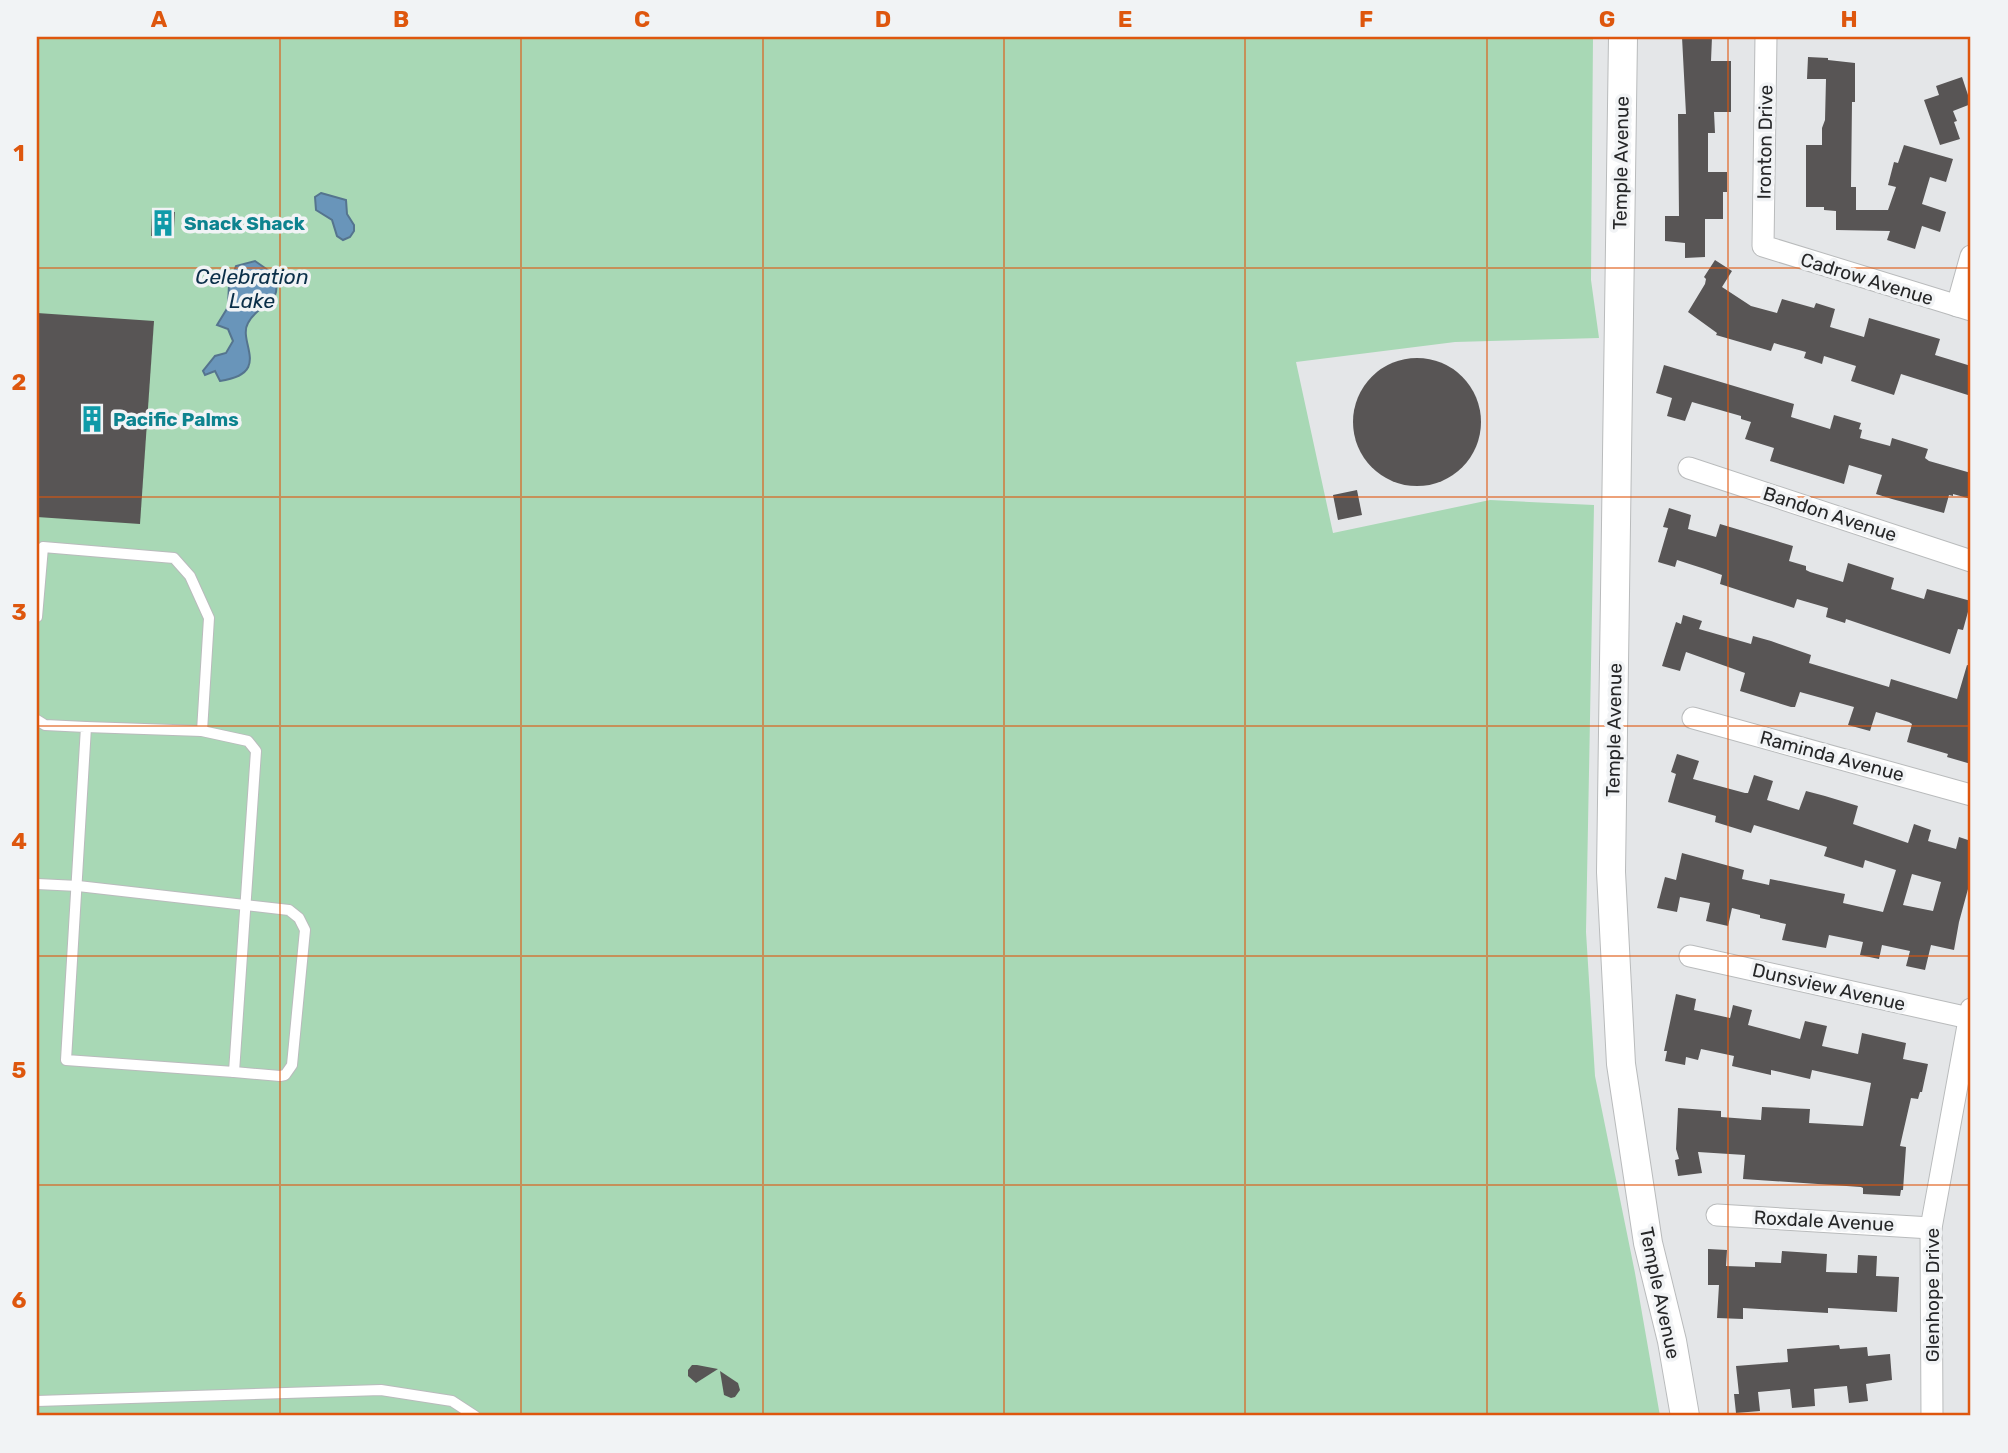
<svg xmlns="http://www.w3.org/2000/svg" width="2008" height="1453" viewBox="0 0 2008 1453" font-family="Rubik,sans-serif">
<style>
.green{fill:#a8d8b5}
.water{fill:#6995ba;stroke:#55748e;stroke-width:2}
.building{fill:#585555;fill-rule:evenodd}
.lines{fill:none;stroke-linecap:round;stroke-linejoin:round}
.service-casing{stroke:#b9bbbc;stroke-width:12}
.minor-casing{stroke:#b9bbbc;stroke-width:23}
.secondary-casing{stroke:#b9bbbc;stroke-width:30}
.service{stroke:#fff;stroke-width:10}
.minor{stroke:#fff;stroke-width:21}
.secondary{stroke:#fff;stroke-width:28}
.grid{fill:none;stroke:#de560d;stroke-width:2;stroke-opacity:0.55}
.labels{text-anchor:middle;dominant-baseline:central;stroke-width:7;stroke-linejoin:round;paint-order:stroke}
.street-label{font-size:19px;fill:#262728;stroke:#f1f3f5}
.culture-label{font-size:19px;font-weight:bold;fill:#0d838f;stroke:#f1f3f5;text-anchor:start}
.water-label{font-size:21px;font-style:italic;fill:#0b2f49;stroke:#f1f3f5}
.neatline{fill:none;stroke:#de560d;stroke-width:2.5}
.grid-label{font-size:23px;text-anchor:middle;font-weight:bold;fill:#de560d}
</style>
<rect width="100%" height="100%" fill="#e4e6e8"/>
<polygon class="green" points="37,37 1593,37 1591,280 1599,338 1455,342 1296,362 1333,533 1490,500 1594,505 1586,932 1595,1076 1635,1273 1660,1416 37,1416"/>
<g class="water">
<polygon points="321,193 346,200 347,214 354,225 354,231 350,237 343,240 337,236 332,220 316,210 315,197"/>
<path d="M255,261L275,275C283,308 259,301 248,323C237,342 273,373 220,381L215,371L205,375L203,371L215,356L226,353L233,341L228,329L217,325L228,307L229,284L236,266Z"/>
</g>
<g class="building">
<polygon points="1682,37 1712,37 1711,61 1731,61 1731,112 1714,112 1715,133 1708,133 1708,172 1727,172 1727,192 1723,192 1723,219 1705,219 1705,257 1685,258 1685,243 1665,241 1665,216 1679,216 1678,114 1686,114"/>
<polygon points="1808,57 1828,58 1828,60 1855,63 1855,102 1852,102 1851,187 1856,187 1856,210 1888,210 1896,187 1888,185 1894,162 1898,163 1904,145 1953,159 1946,182 1930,177 1922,204 1946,212 1940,232 1922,226 1915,249 1887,240 1890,231 1836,230 1836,211 1824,210 1824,207 1806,207 1806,145 1822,145 1822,128 1825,120 1826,79 1807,79"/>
<polygon points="1962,77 1971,104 1953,111 1957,121 1954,122 1960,139 1940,145 1924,100 1939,95 1936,86"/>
<polygon points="152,211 175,212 174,228 164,236 151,236"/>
<polygon points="1715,260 1732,271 1722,287 1751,306 1777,313 1782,299 1814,308 1816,303 1835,309 1830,327 1864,337 1869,318 1940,339 1935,355 1971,366 1971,396 1901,374 1894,395 1851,381 1856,366 1824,356 1822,364 1804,358 1806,352 1774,343 1771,351 1716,335 1717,333 1688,312 1705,284 1706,279 1704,277"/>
<polygon points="37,313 154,321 140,524 37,517"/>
<circle cx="1417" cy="422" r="64"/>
<polygon points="1664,365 1794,404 1791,417 1830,429 1834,415 1861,423 1859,429 1862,430 1860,438 1890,446 1892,438 1928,449 1925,458 1929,461 1971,473 1971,499 1953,494 1953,496 1949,495 1944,513 1892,499 1876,494 1882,475 1849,465 1844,484 1770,461 1774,448 1745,439 1751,422 1741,419 1741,416 1692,402 1685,421 1667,416 1672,398 1656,393"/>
<polygon points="1357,490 1362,515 1338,520 1333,495"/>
<polygon points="1669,508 1691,515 1688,529 1716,537 1720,524 1793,546 1789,561 1806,566 1806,570 1810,572 1843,582 1848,563 1894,578 1891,589 1924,599 1927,589 1971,601 1963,630 1958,629 1950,654 1846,619 1845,623 1826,617 1828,608 1797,599 1794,608 1720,584 1722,575 1705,569 1677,560 1675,567 1658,562 1668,528 1663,527"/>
<polygon points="1683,615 1702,621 1699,629 1751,644 1753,636 1771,641 1811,655 1809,663 1889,687 1891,679 1957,699 1967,665 1971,666 1971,764 1947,757 1948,754 1907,742 1912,724 1909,722 1876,712 1870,731 1848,725 1854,707 1800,692 1795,707 1791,707 1740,691 1745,673 1686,652 1680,671 1662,666 1676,622 1681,624"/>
<path d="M1677,754L1699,761L1693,779L1745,793H1748L1754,775L1773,781L1767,800L1799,810L1806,791L1825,796L1858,806L1853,824L1908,843L1914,824L1931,830L1928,841L1956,849L1959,837L1971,841V878L1959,922L1954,950L1931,945L1925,970L1906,966L1910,951L1882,945L1879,959L1860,955L1863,942L1829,935L1826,948L1782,940L1786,924L1760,918V915L1732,908L1728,926L1706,921L1710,903L1680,897L1677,912L1657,908L1665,877L1676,880L1682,853L1744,870L1742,879L1769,885L1770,879L1845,894L1843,903L1883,912L1896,870L1865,860L1863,868L1824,856L1827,847L1754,825L1751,833L1715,822L1716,816L1668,802L1676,774L1671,772ZM1912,874L1941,882L1933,911L1903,905Z"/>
<polygon points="1676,994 1696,999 1694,1010 1730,1018 1733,1005 1752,1010 1748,1025 1800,1039 1805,1021 1827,1026 1822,1046 1858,1054 1862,1033 1906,1043 1903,1059 1928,1064 1922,1092 1920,1092 1918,1099 1911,1098 1900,1146 1906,1147 1903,1190 1901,1190 1900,1196 1863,1194 1863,1188 1861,1187 1743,1179 1745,1155 1698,1152 1702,1173 1678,1176 1675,1160 1679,1159 1676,1149 1678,1108 1721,1111 1721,1117 1761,1120 1762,1107 1810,1109 1809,1123 1863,1126 1871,1083 1812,1070 1810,1079 1771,1070 1771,1075 1732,1066 1734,1056 1701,1049 1698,1060 1686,1057 1685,1065 1665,1061 1667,1051 1664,1051"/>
<polygon points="1708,1249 1727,1250 1726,1266 1755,1267 1755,1262 1781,1263 1782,1251 1827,1254 1826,1272 1857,1273 1858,1255 1877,1256 1876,1276 1899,1277 1897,1312 1828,1308 1828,1313 1743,1308 1743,1319 1717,1318 1719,1285 1708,1285"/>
<polygon points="1839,1345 1840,1349 1867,1347 1868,1356 1890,1354 1892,1380 1866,1384 1868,1401 1849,1403 1847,1386 1814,1389 1815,1406 1792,1408 1790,1389 1758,1392 1760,1411 1736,1413 1734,1394 1739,1394 1736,1366 1788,1362 1787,1349"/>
<polygon points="692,1365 697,1365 718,1369 696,1383 688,1376 688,1370"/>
<polygon points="720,1371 738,1383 740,1390 735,1397 731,1398 724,1395"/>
</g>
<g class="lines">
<defs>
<g id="service">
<polyline points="37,617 43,547 174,558 190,576 209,618 202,731 248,741 256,751 234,1072 66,1060 86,727 45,725 37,720"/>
<polyline points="86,727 202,731"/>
<polyline points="37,884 78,886 289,910 299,918 305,930 292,1065 285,1075 280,1076 234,1072"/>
<polyline points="37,1401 381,1390 452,1401 475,1416"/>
</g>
<g id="minor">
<polyline points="1766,37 1763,246 1971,310"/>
<polyline points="1957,306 1971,256"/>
<polyline points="1689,468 1971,561"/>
<polyline points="1693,718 1971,795"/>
<polyline points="1690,956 1969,1018"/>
<polyline points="1717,1215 1931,1228"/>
<polyline points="1932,1416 1931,1228 1971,1009"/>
</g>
<polyline id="secondary" points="1623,37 1611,872 1621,1064 1648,1243 1672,1341 1685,1416"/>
</defs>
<use href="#service" class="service-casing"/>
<use href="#minor" class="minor-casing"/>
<use href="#secondary" class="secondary-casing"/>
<use href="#service" class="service"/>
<use href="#minor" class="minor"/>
<use href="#secondary" class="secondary"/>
</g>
<path class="grid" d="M280,37V1416M521,37V1416M763,37V1416M1004,37V1416M1245,37V1416M1487,37V1416M1728,37V1416M37,268H1971M37,497H1971M37,726H1971M37,956H1971M37,1185H1971"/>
<defs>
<symbol id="building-bare" viewBox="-9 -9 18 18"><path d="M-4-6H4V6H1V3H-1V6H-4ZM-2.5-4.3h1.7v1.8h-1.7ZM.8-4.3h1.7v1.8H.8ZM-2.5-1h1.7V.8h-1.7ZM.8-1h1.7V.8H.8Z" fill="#0f9aa8" stroke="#f1f3f5" stroke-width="2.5" paint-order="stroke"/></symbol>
</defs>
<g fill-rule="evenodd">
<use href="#building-bare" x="144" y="204" width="38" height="38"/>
<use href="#building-bare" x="73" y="400" width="38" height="38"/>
</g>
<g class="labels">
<g class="street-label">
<text transform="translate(1765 142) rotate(-89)">Ironton Drive</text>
<text transform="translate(1621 163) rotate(-89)">Temple Avenue</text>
<text transform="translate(1867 279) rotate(17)">Cadrow Avenue</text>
<text transform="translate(1830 514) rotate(18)">Bandon Avenue</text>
<text transform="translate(1614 730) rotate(-89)">Temple Avenue</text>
<text transform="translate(1832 756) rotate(15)">Raminda Avenue</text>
<text transform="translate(1829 987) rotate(13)">Dunsview Avenue</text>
<text transform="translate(1824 1221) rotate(3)">Roxdale Avenue</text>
<text transform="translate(1660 1293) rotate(78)">Temple Avenue</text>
<text transform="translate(1932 1295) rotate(-90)">Glenhope Drive</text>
</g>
<g class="culture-label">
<text x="184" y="223">Snack Shack</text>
<text x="113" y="419">Pacific Palms</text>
</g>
<g class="water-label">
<text x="252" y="276">Celebration<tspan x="252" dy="24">Lake</tspan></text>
</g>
</g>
<rect width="2008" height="1453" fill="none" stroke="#f1f3f5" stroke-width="77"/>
<rect x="38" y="38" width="1931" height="1376" class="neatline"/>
<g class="grid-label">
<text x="159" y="27">A</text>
<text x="401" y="27">B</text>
<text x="642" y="27">C</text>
<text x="883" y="27">D</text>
<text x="1125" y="27">E</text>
<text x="1366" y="27">F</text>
<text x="1607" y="27">G</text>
<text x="1849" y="27">H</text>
<text x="19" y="161">1</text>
<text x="19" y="390">2</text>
<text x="19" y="620">3</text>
<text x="19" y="849">4</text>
<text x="19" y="1078">5</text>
<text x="19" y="1308">6</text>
</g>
</svg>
